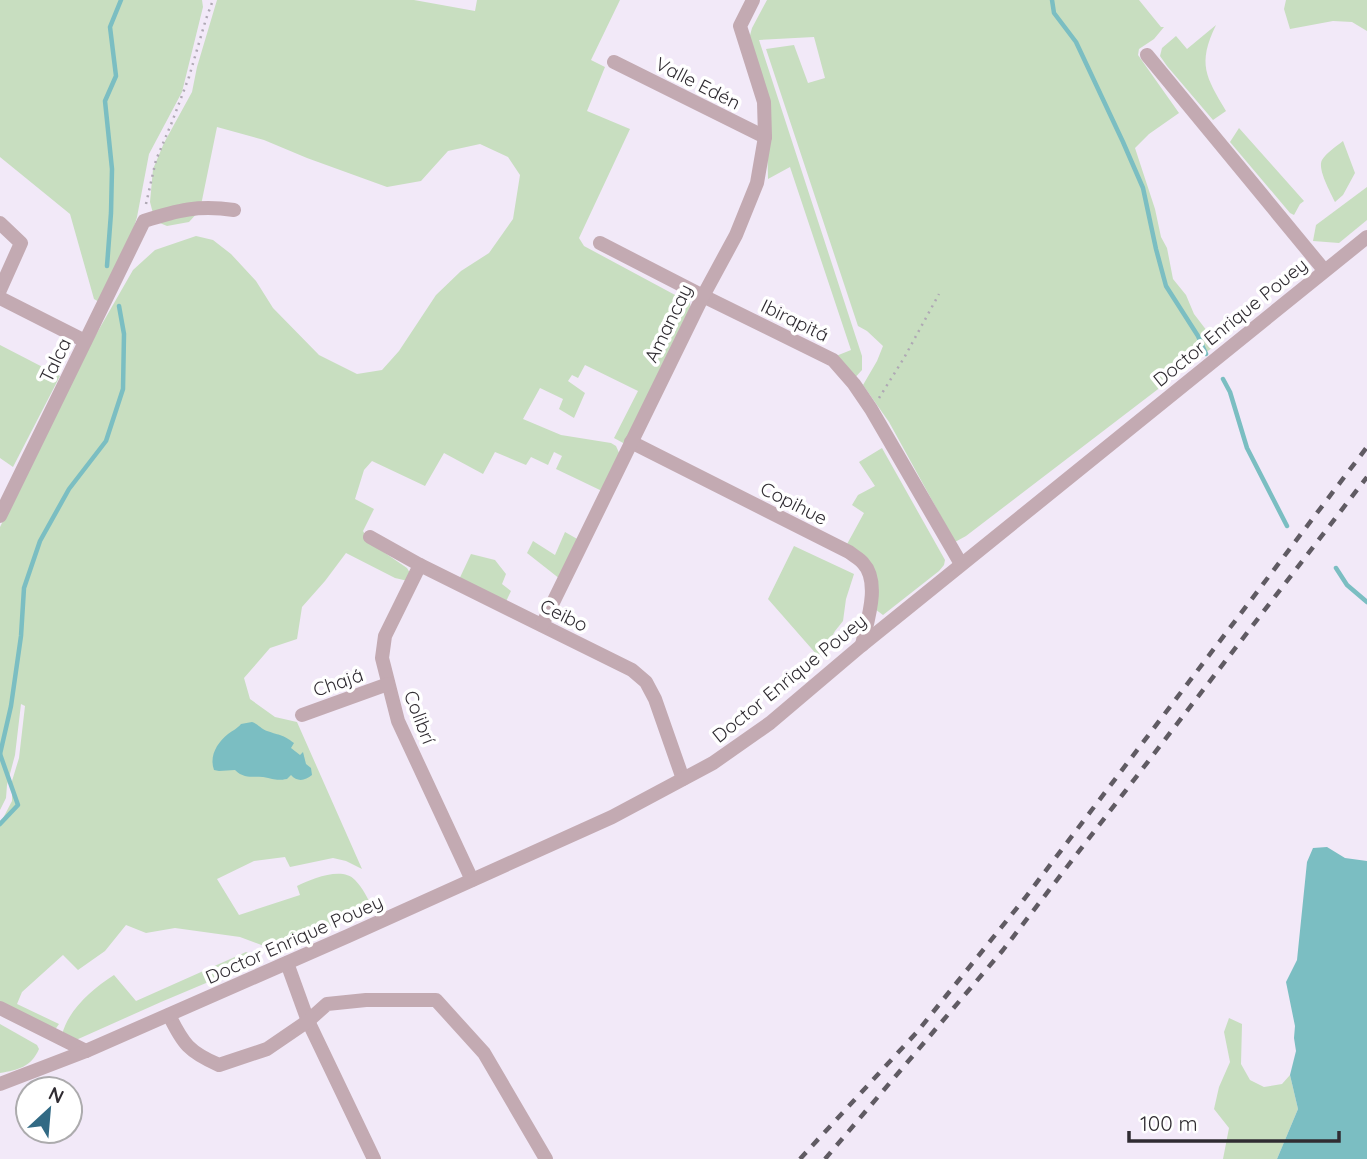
<svg xmlns="http://www.w3.org/2000/svg" width="1367" height="1159" viewBox="0 0 1367 1159" font-family="Quicksand,sans-serif">
<style>
.green{fill:#c8dec0}
.water{fill:#7bbec2}
.lines{fill:none;stroke-linecap:round;stroke-linejoin:round}
.stream{stroke:#7bbec2;stroke-width:4.5}
.path{stroke:#afa8b4;stroke-width:2.5;stroke-dasharray:2 5;stroke-linecap:butt}
.minor{stroke:#c3aab2;stroke-width:14}
.rail{stroke:#605b63;stroke-width:4.5;stroke-dasharray:9 9;stroke-linecap:butt}
.labels{text-anchor:middle;dominant-baseline:central;stroke-width:7;stroke-linejoin:round;paint-order:stroke}
.street-label{font-size:19px;fill:#302c32;stroke:#fff}
</style>
<rect width="100%" height="100%" fill="#f2e9f8"/>
<g class="green">
<polygon points="0,0 202,0 203,7 182,92 149,154 137,217 127,251 101,303 94,299 70,214 0,157"/>
<path d="M217,0H414L475,11L477,0H620L591,60L605,67L587,111L630,129L579,238L584,246L690,303L691,311L625,444L614,438L638,391L585,365L578,378L572,375L568,381L585,393L574,418L559,409L563,399L540,388L523,419L561,435L611,443L616,446L620,455L602,491L556,469L562,456L554,452L548,465L531,457L526,465L495,452L483,474L444,453L425,486L372,461L364,470L355,499L374,509L363,531L369,542L407,568L413,578L408,581L395,578L346,553L325,581L302,607L297,639L270,648L244,678L250,699L275,717L297,722L362,869L346,861L333,858L290,867L285,857L254,861L217,879L239,915L300,895L297,886C312,879 342,866 355,880C363,888 368,899 373,909L371,913L352,916L298,940L267,947L240,937L175,928L146,933L126,925L105,951L78,970L63,955L22,992L17,1004L59,1024L52,1034L0,1011V824L12,801V781L19,758L25,706L21,704L15,755L7,785L6,798L0,810V527L94,338L133,270L155,250L196,236L213,240L231,254L256,281L273,308L319,355L357,374L382,370L399,351L436,295L461,271L489,253L513,219L520,175L508,157L480,144L448,151L421,181L387,187L307,158L264,140L217,127L200,210L189,222L167,226L155,221L150,202L153,169L164,143L192,92L197,67Z"/>
<polygon points="767,0 1139,0 1161,27 1164,27 1154,39 1139,49 1138,55 1179,113 1149,134 1135,148 1155,209 1161,237 1167,248 1173,279 1186,295 1194,314 1217,344 966,536 955,542 889,422 863,385 877,361 883,346 867,331 858,326 766,49 794,45 808,83 825,78 814,37 759,40 862,356 862,370 852,381 826,360 851,350 790,167 768,179 766,95 749,39 752,28"/>
<polygon points="1286,0 1367,0 1367,31 1352,22 1333,21 1290,29 1284,9"/>
<path d="M1216,25C1197,64 1206,77 1226,111L1213,120L1167,66L1160,56L1162,48L1176,36L1187,49Z"/>
<polygon points="1239,128 1304,201 1300,204 1294,215 1290,213 1230,142"/>
<path d="M1343,141L1355,173L1343,195L1335,202C1331,193 1317,169 1322,160C1326,153 1337,146 1343,141Z"/>
<polygon points="1367,187 1367,220 1339,243 1313,241 1316,225"/>
<polygon points="0,345 60,376 13,467 0,458"/>
<polygon points="882,448 945,560 944,565 939,571 883,615 875,609 878,598 846,546 864,513 852,505 858,495 875,486 859,462"/>
<polygon points="565,532 579,540 560,579 527,553 533,541 555,555"/>
<polygon points="794,546 854,574 846,599 843,621 835,631 826,647 818,656 768,599"/>
<polygon points="471,554 495,560 506,574 502,584 511,591 502,610 456,586"/>
<path d="M246,952L250,954C245,963 235,970 225,975L161,1002L76,1040L62,1035C68,1010 92,989 114,975L136,1001Z"/>
<polygon points="1229,1018 1242,1024 1241,1064 1250,1080 1264,1087 1282,1084 1290,1075 1298,1109 1277,1159 1223,1159 1229,1128 1214,1109 1219,1087 1230,1062 1224,1032"/>
<path d="M0,1024L37,1045L39,1049C31,1067 18,1070 0,1073Z"/>
</g>
<g class="water">
<path d="M252,722C258,724 261,729 267,731C281,736 282,734 294,743L291,748L300,755L303,752L306,764L311,768L312,775C305,781 297,782 291,775L287,779C276,781 274,779 263,777C252,776 244,779 235,770L219,771L214,770C209,756 217,743 228,734C233,730 237,729 241,724Z"/>
<polygon points="1327,847 1345,858 1367,861 1367,1159 1277,1159 1298,1109 1290,1075 1296,1051 1294,1038 1295,1026 1286,982 1297,960 1307,862 1313,848"/>
</g>
<g class="lines">
<g class="stream">
<polyline points="1052,0 1054,13 1076,42 1123,142 1143,188 1156,249 1166,286 1198,336 1206,354"/>
<polyline points="107,266 111,213 112,169 105,101 116,76 110,27 121,0"/>
<polyline points="1223,379 1230,392 1247,448 1287,526"/>
<polyline points="1336,568 1347,585 1367,602"/>
<polyline points="0,754 11,706 21,636 24,588 40,541 69,489 106,441 123,389 124,334 119,306"/>
<polyline points="0,824 18,805 0,754"/>
</g>
<g class="path">
<polyline points="146,204 156,160 172,122 189,77 206,19 213,0"/>
<polyline points="879,398 904,358 939,294"/>
</g>
<g class="minor">
<polyline points="1147,55 1324,270"/>
<polyline points="614,62 765,137"/>
<polyline points="0,223 21,243 0,290"/>
<polyline points="600,243 703,296 833,360 854,384 871,409 961,564"/>
<polyline points="0,298 85,341"/>
<path d="M631,442L849,552C854,556 860,559 863,563C881,582 867,622 862,645"/>
<path d="M0,516L144,221C178,210 198,205 234,210"/>
<polyline points="370,537 420,565 632,670 646,682 655,699 683,779"/>
<polyline points="420,565 385,636 382,658 398,721 472,880"/>
<polyline points="542,625 703,296 736,235 757,183 765,137 764,102 740,26 753,0"/>
<polyline points="302,715 388,684"/>
<polyline points="287,963 308,1021 374,1159"/>
<polyline points="0,1008 86,1051"/>
<path d="M169,1015C183,1044 189,1052 219,1065L267,1049L308,1021L327,1004L366,1000H436L484,1053L546,1159"/>
<polyline points="0,1084 86,1051 348,936 612,817 713,763 770,723 862,645 1367,237"/>
</g>
<g class="rail">
<polyline points="800,1159 917,1032 1025,898 1367,447"/>
<polyline points="825,1159 1003,950 1367,477"/>
</g>
</g>
<g class="labels">
<g class="street-label">
<text transform="translate(698 83) rotate(27)">Valle Edén</text>
<text transform="translate(795 320) rotate(26)">Ibirapitá</text>
<text transform="translate(1230 322) rotate(-39)">Doctor Enrique Pouey</text>
<text transform="translate(668 323) rotate(-64)">Amancay</text>
<text transform="translate(55 360) rotate(-64)">Talca</text>
<text transform="translate(794 503) rotate(27)">Copihue</text>
<text transform="translate(564 615) rotate(26)">Ceibo</text>
<text transform="translate(789 678) rotate(-39)">Doctor Enrique Pouey</text>
<text transform="translate(338 682) rotate(-19)">Chajá</text>
<text transform="translate(420 717) rotate(69)">Colibrí</text>
<text transform="translate(294 939) rotate(-24)">Doctor Enrique Pouey</text>
</g>
</g>
<g transform="translate(49 1110) rotate(26)"><circle r="33" fill="#ffffff" stroke="#acabad" stroke-width="2"/>
<path d="M0-5L12 26L0 18L-12 26Z" fill="#326a84"/>
<text y="-10" font-size="19" font-weight="bold" text-anchor="middle" fill="#302c32">N</text>
</g>
<path d="M1129 1131v10h210v-10" fill="none" stroke="#302c32" stroke-width="3.5"/>
<text x="1140" y="1131" font-size="21" fill="#302c32" stroke="#ffffff" stroke-width="5" paint-order="stroke">100 m</text>
</svg>
